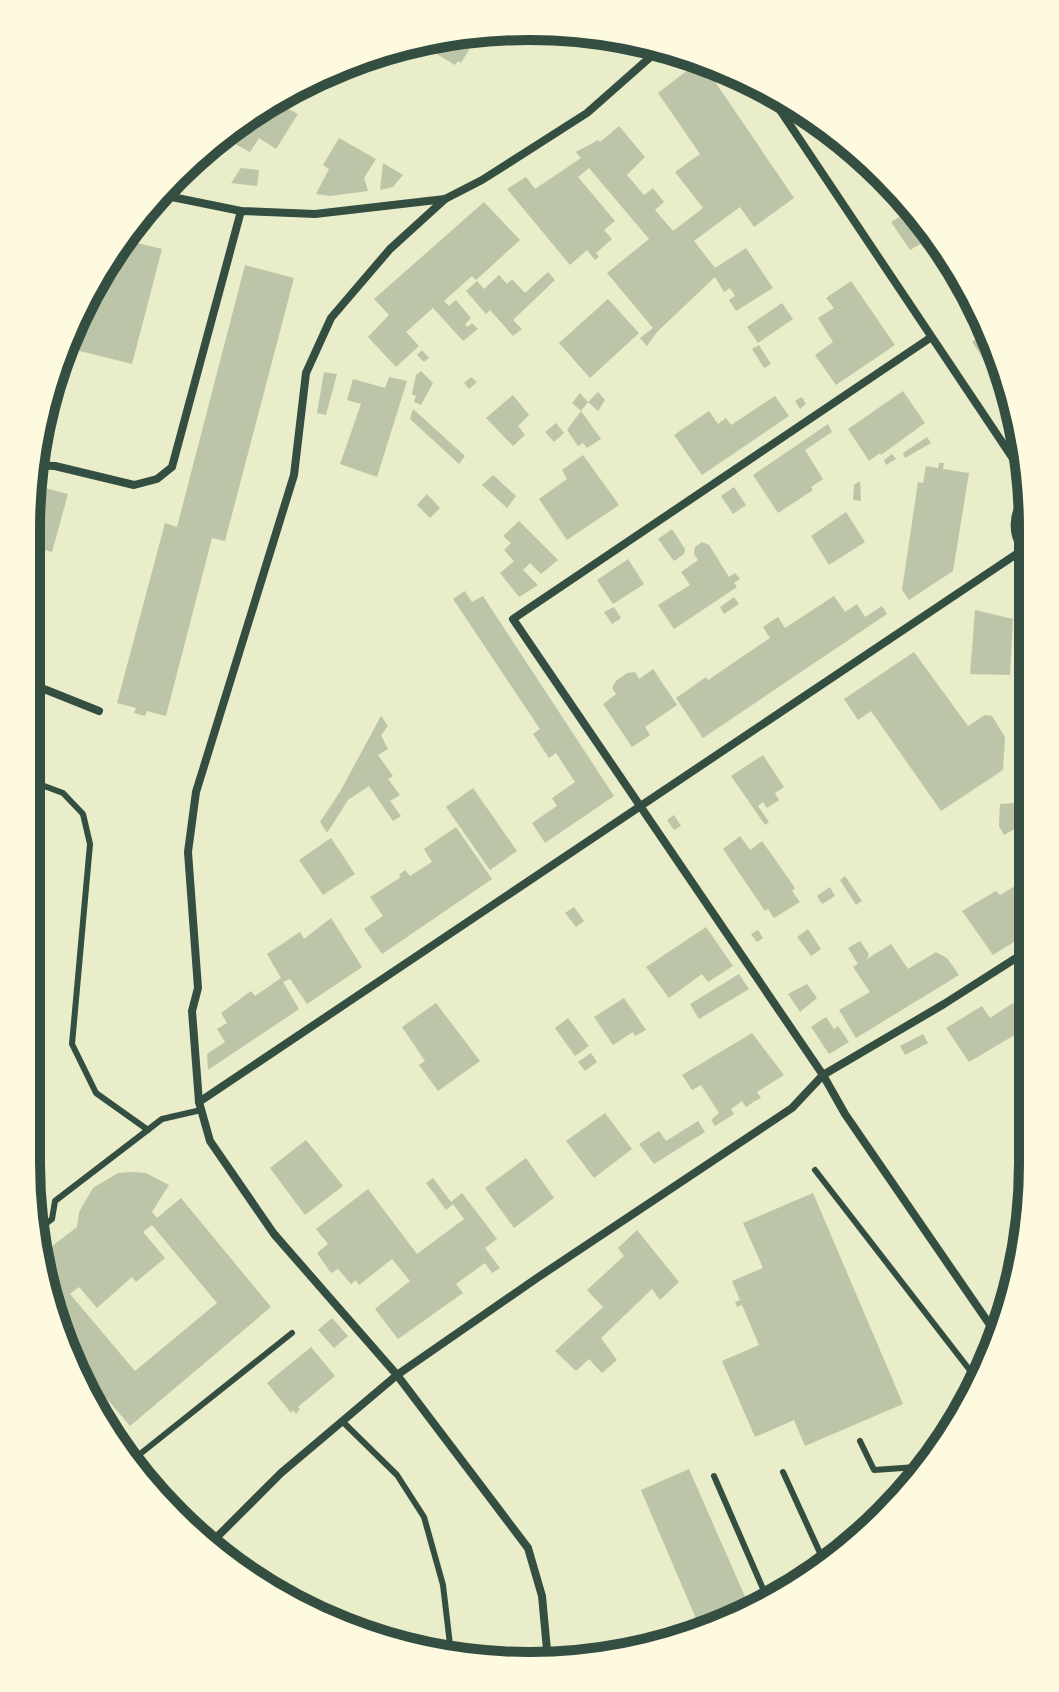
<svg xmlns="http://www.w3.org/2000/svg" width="1059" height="1692" viewBox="0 0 1059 1692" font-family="Overpass,sans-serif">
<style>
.building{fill:#bcc5a7;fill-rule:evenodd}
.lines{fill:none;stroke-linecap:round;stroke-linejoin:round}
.service{stroke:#344e41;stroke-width:6}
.minor{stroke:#344e41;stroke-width:8}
.rim{fill:none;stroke:#344e41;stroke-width:10}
</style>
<rect width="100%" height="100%" fill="#e9edc9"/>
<g class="building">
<polygon points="464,30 480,31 461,63 458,61 455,65 422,45"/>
<polygon points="698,62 703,64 794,198 754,227 740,207 694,241 715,268 746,248 773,288 736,311 729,300 735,296 730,288 724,292 715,277 657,332 647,346 640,338 653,328 607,273 649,239 589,168 578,177 615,221 604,230 612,239 596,253 599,257 595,260 587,250 570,265 507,189 526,177 535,189 581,158 576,152 598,140 600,142 619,126 645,157 627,175 644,195 653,188 664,202 655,210 673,231 703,208 675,172 700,154 658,93"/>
<polygon points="267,103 277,109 280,105 298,114 276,149 259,138 250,152 226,139"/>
<polygon points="842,136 859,156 850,162 835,141"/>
<polygon points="339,138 376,159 364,178 368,191 330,196 316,194 329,169 323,165"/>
<polygon points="383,163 403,175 393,187 380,190"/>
<polygon points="241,168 259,170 257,186 231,183"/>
<polygon points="484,202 520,240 476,280 472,276 444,301 449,306 456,300 471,318 465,324 468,327 472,323 478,329 463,341 433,308 406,332 419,346 396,367 368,337 389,315 374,299"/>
<polygon points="903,206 931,238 910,250 891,222 903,215 899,209"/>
<polygon points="121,239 162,249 132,364 64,347 68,331"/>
<polygon points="245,265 294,278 225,541 212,538 166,716 147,711 145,716 134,713 136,708 117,703 165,523 177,527"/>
<polygon points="548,272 555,280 513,320 522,329 513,336 490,310 486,314 466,291 477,281 484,289 499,275 507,284 512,279 525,293"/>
<polygon points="851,281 895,345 836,385 815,355 833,342 818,318 834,308 826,298"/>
<polygon points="608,299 639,333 590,378 559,343"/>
<polygon points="782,303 793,319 758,343 747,327"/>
<polygon points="988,331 1016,399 1017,409 972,342"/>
<polygon points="759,345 771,364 764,368 752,349"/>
<polygon points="422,350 429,358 424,362 417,355"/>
<polygon points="421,371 433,383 421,405 414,402 416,396 412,394 416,375"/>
<polygon points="324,372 337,374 326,415 317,413"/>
<polygon points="389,377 407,381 377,477 340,464 361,404 347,400 353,379 385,388"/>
<polygon points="471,377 477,382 469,389 464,383"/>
<polygon points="903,391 925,423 881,455 880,453 869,461 848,429"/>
<polygon points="598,392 605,400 598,411 588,402 581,411 601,439 587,448 583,443 578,446 567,430 581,411 572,403 580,393 588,402"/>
<polygon points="513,395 529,415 518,426 525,435 513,446 486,418"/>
<polygon points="775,396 789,416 702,475 674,435 709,411 718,424 726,418 731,425"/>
<polygon points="802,397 806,404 800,409 795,401"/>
<polygon points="413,409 465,456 459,464 410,419"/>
<polygon points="556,423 564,433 554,442 545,432"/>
<polygon points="828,424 832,432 805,450 823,479 811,487 813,490 778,513 753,475"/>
<polygon points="927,437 931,443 905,458 903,453"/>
<polygon points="892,454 896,459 886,465 884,460"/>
<polygon points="583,455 619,505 567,540 539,499 567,479 562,470"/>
<polygon points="939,463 944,463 943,469 969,473 953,571 909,600 902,590 918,482 923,483 926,466 938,468"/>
<polygon points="493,475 516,496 507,508 482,485"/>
<polygon points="860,481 861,501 853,500 854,485"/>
<polygon points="30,484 68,494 52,552 30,546"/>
<polygon points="734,487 746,505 733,514 721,496"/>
<polygon points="427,494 440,508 430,518 417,505"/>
<polygon points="846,512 865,542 829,565 811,536"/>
<polygon points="519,521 558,560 541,574 530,563 523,570 538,585 519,597 500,573 514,561 504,550 511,543 503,536"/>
<polygon points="672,529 685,549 684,554 674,561 658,539"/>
<polygon points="702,542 709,545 729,577 735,573 740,579 734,583 737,587 674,629 658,605 690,585 681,572 698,560 694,554 695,547"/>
<polygon points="628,559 644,584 613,604 597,580"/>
<polygon points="465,591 472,602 483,596 614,796 545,843 532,823 557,806 552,798 575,782 556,753 549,758 533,734 540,729 453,599"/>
<polygon points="834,596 845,612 857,604 865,617 882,606 887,614 703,738 676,698 706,677 708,680 770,638 763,627 778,617 785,628"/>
<polygon points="734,597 739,604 724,614 720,607"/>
<polygon points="614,607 621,618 612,624 604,612"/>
<polygon points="975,610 1013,619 1010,675 970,674"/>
<polygon points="914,652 968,726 985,715 992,716 1005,737 1003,770 941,811 871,711 858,720 844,699"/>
<polygon points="653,669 677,705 645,727 650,735 632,747 603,704 616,694 612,688 616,681 627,673 635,672 639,679"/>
<polygon points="381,716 388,726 381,735 388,749 378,755 393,776 388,779 400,795 390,801 401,816 393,821 369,786 348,800 327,833 320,822 341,790"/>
<polygon points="763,755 784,787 775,793 779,800 767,808 763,802 758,806 769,822 765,825 731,776"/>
<polygon points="473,788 517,851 490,870 446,807"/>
<polygon points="1016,803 1021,825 1004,835 999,826 1000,804"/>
<polygon points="674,815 681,826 674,830 667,820"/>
<polygon points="456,827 492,879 382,954 364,929 383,916 370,897 401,877 399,875 405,870 410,876 432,862 424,849"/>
<polygon points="740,836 750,850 762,841 795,888 792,891 800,902 774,918 768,909 765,911 723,849"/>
<polygon points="331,838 355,874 323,895 299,860"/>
<polygon points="28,845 43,846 29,1008 27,1008"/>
<polygon points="845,876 862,901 856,905 840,880"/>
<polygon points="1030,877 1030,908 1016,917 1027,934 993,955 962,911 996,891 1000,895"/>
<polygon points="830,887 835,896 822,904 817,896"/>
<polygon points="574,907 584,921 576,927 565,913"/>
<polygon points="331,918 362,967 307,1004 290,979 283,982 299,1009 208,1070 207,1054 225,1042 217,1029 227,1023 221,1013 251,991 255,996 281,978 267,954 300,932 304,939"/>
<polygon points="706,927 733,966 708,982 702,974 669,998 646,967"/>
<polygon points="808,929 821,949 811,956 797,937"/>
<polygon points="758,930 763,938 757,942 751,934"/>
<polygon points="860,941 869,954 867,959 891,944 908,969 936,952 947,958 959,975 856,1038 839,1010 870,992 853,967 858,964 848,948"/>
<polygon points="739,974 749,989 699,1019 690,1004"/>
<polygon points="807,984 817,998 800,1012 788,994"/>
<polygon points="1030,992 1030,1026 969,1062 946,1028 982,1006 990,1018"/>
<polygon points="624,998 646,1030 635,1036 633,1032 613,1045 594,1017"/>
<polygon points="436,1003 480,1061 438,1091 419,1065 425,1061 402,1027"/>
<polygon points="826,1017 834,1029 838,1026 849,1042 829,1054 811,1027"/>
<polygon points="568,1018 589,1046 575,1056 555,1028"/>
<polygon points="752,1033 784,1075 757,1092 761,1098 755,1101 746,1107 742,1101 731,1109 734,1114 715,1126 711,1120 719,1113 701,1085 692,1090 682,1075"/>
<polygon points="923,1034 928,1043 905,1055 900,1046"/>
<polygon points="591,1053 597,1062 585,1071 578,1062"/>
<polygon points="605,1113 632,1149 594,1178 566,1141"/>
<polygon points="698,1121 705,1132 654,1164 639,1144 659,1131 666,1141"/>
<polygon points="306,1140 343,1186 305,1215 270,1168"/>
<polygon points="526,1158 554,1198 514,1228 485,1188"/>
<path d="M132,1172L146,1173L169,1185L152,1212L157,1218L181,1198L271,1307L130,1426L64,1348L53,1324L50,1307L62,1297L57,1292L48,1299L42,1257L47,1250L77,1227L79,1212L93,1188L118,1173ZM152,1225L217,1303L135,1371L70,1294L79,1287L97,1308L132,1277L136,1282L165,1258L143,1232Z"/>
<polygon points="433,1178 451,1202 462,1193 497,1239 485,1248 500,1268 492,1273 485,1263 456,1284 463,1293 398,1339 375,1309 410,1281 392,1259 359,1285 356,1280 351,1284 338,1269 331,1273 317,1253 328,1244 316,1229 368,1189 417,1254 464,1219 453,1204 446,1210 435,1195 426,1183"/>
<polygon points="813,1193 903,1404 805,1446 794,1420 755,1437 722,1361 759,1345 742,1305 737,1307 735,1302 740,1300 732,1281 763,1268 743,1223"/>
<polygon points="637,1230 679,1282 660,1300 652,1289 601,1338 617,1360 602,1373 589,1359 576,1371 555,1351 603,1307 587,1290 624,1256 618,1248"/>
<polygon points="332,1318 348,1336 334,1348 318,1330"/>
<polygon points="311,1347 335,1376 298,1407 300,1409 296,1414 293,1410 291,1413 267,1383"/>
<polygon points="689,1469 750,1608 701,1630 641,1490"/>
<polygon points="169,1490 180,1504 174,1510 162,1497"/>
</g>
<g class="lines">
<g class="service">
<polyline points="28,780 63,793 83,814 90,844 72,1044 96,1093 148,1130"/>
<polyline points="815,1170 979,1382"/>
<polyline points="37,1231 52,1219 55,1201 162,1119 201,1110"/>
<polyline points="342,1421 397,1475 424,1517 443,1585 451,1653"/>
<polyline points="860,1441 874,1470 931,1466"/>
<polyline points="130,1462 292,1333"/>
<polyline points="783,1472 826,1566"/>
<polyline points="714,1476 764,1591 825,1566"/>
</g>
<g class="minor">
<polyline points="772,98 1030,484"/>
<polyline points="162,195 241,211 315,214 445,199 482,180 587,113 664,45"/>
<polyline points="445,199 390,249 331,318 306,373 294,475 196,792 188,852 198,988 192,1011 199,1102 210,1141 274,1234 397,1375 528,1548 542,1596 547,1650 556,1662"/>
<polyline points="930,338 513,619 823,1075 845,1114 999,1338"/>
<polyline points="30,465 55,466 134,485 157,479 172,467 241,211"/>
<path d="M1031,489C1009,512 1009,539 1032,561"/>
<polyline points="29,683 99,711"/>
<polyline points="199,1102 1021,551"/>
<polyline points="208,1546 281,1473 397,1375 537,1278 792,1108 823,1075 944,1004 1030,949"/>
</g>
</g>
<path d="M0 0H1059V1692H0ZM529 40H530A489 489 0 0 1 1019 529V1163A489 489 0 0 1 530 1652H529A489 489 0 0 1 40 1163V529A489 489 0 0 1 529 40Z" fill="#fefae0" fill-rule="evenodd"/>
<path class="rim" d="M529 40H530A489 489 0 0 1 1019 529V1163A489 489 0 0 1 530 1652H529A489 489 0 0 1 40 1163V529A489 489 0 0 1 529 40Z"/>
</svg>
